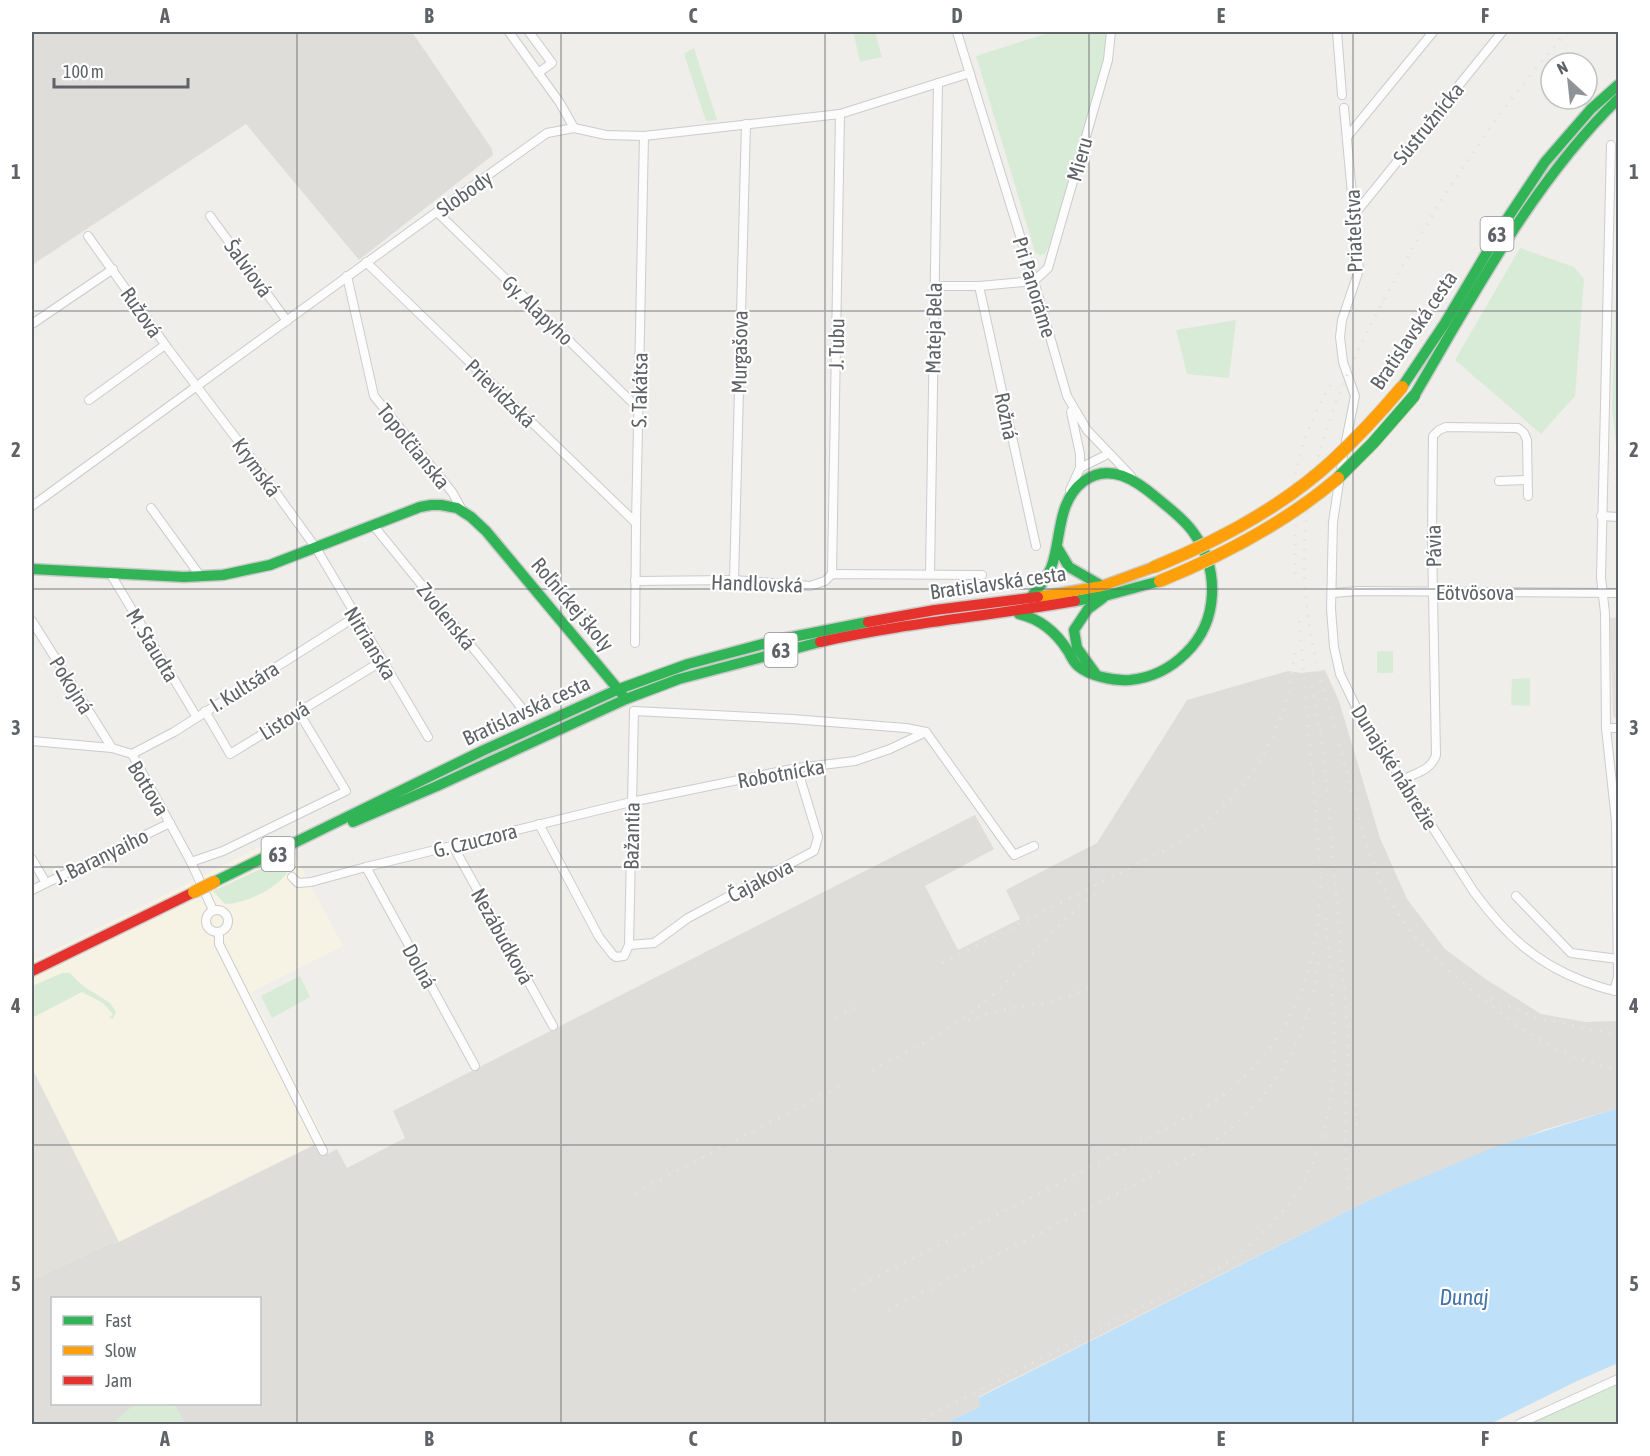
<svg xmlns="http://www.w3.org/2000/svg" width="1650" height="1456" viewBox="0 0 1650 1456" font-family="'Asap Condensed',sans-serif">
<style>
.commercial{fill:#f7f3e4}
.industrial{fill:#dfddda}
.education{fill:#e2e0da}
.green{fill:#d8ebd6}
.water{fill:#bfe0f9}
.lines{fill:none;stroke-linecap:round;stroke-linejoin:round}
.street-casing{stroke:#cbcccc;stroke-width:10}
.fast-casing{stroke:#cacacb;stroke-width:13}
.slow-casing{stroke:#cacacb;stroke-width:13}
.jam-casing{stroke:#cacacb;stroke-width:13}
.street{stroke:#fdfcfc;stroke-width:8}
.fast{stroke:#30b455;stroke-width:10}
.slow{stroke:#ff9f0a;stroke-width:10}
.jam{stroke:#e5322d;stroke-width:10}
.rail{stroke:#e4e4e4;stroke-width:3;stroke-dasharray:1.5 8;stroke-linecap:butt}
.fast-bridge-casing{stroke:#d7ceb8;stroke-width:14;stroke-linecap:butt}
.slow-bridge-casing{stroke:#d7ceb8;stroke-width:14;stroke-linecap:butt}
.fast-bridge{stroke:#30b455;stroke-width:12}
.slow-bridge{stroke:#ff9f0a;stroke-width:12}
.grid{fill:none;stroke:#5f6368;stroke-width:1.5;stroke-opacity:0.55}
.labels{text-anchor:middle;dominant-baseline:central;stroke-width:4.5;stroke-linejoin:round;paint-order:stroke}
.shield{fill:#fff;stroke:#8f9295;stroke-width:1.5}
.shield-label{font-size:20px;font-weight:bold;fill:#5f6368}
.street-label{font-size:21px;fill:#5f6368;stroke:#fff}
.water-label{font-size:22px;font-style:italic;fill:#4174aa;stroke:#fff}
.neatline{fill:none;stroke:#5f6368;stroke-width:2}
.grid-label{font-size:20px;text-anchor:middle;font-weight:bold;fill:#5f6368}
</style>
<rect width="100%" height="100%" fill="#efeeea"/>
<polygon class="commercial" points="284,835 343,946 251,992 327,1144 316,1149 313,1145 119,1242 32,1068 32,961"/>
<g class="industrial">
<polygon points="32,32 412,32 492,149 493,155 359,260 246,124 32,265"/>
<polygon points="1325,670 1339,701 1380,838 1407,899 1445,949 1487,980 1541,1014 1586,1022 1618,1021 1618,1108 1543,1130 1369,1200 978,1397 981,1406 944,1424 185,1424 174,1404 260,1404 260,1298 52,1298 52,1404 135,1404 113,1424 32,1424 32,1280 111,1243 119,1242 314,1145 316,1149 324,1145 328,1154 337,1149 347,1168 405,1138 393,1111 975,815 994,849 925,886 958,950 1020,919 1006,890 1097,843 1187,700 1288,671 1302,673"/>
</g>
<g class="education">
<polygon points="1618,617 1618,720 1613,716 1610,618"/>
<polygon points="32,1068 119,1242 111,1243 32,1280"/>
</g>
<g class="green">
<polygon points="869,32 875,32 882,57 860,62 854,35"/>
<polygon points="1052,32 1108,32 1102,70 1049,246 1045,254 1040,255 1035,252 976,56"/>
<polygon points="694,48 717,120 706,121 684,54"/>
<polygon points="1618,242 1618,462 1612,409"/>
<polygon points="1520,248 1574,267 1584,279 1575,396 1541,434 1455,360"/>
<polygon points="1236,320 1229,378 1187,374 1176,330"/>
<rect x="1377" y="651" width="16" height="22"/>
<polygon points="1530,678 1530,706 1511,705 1512,679"/>
<path d="M284,858L289,860L291,865C284,886 246,904 225,904L213,891Z"/>
<polygon points="62,973 70,973 83,986 110,1003 116,1012 113,1019 109,1018 113,1014 103,1003 82,992 32,1018 32,986"/>
<polygon points="300,976 310,997 272,1018 261,996"/>
<polygon points="1618,1383 1618,1424 1527,1424 1578,1399"/>
<polygon points="135,1404 174,1404 185,1424 113,1424"/>
</g>
<polygon class="water" points="1618,1108 1618,1363 1577,1381 1490,1424 944,1424 981,1406 978,1398 1369,1200 1497,1146"/>
<g class="lines">
<defs>
<g id="street">
<polyline points="509,32 560,103 574,128"/>
<polyline points="529,32 552,63 538,73"/>
<polyline points="957,32 1034,281 1067,396 1087,430 1131,476"/>
<polyline points="1337,32 1342,95"/>
<path d="M1344,108L1359,270L1342,320L1340,337L1343,362L1355,396L1343,456L1333,522L1331,609L1334,647L1340,674L1358,711L1474,892C1505,934 1534,962 1583,981C1595,985 1606,990 1618,991"/>
<polyline points="1347,137 1433,32"/>
<polyline points="1611,145 1601,578 1605,613 1606,728 1616,821 1618,977 1614,991"/>
<polyline points="437,212 638,408"/>
<polyline points="1354,215 1502,32"/>
<polyline points="210,216 287,321"/>
<polyline points="88,236 169,350 248,454 316,548 428,737"/>
<polyline points="366,262 636,523"/>
<polyline points="347,276 374,396 452,492 461,508"/>
<polyline points="1034,281 1048,268 1108,60 1111,32"/>
<polyline points="934,286 979,286 1034,281"/>
<polyline points="979,286 1036,546"/>
<polyline points="32,324 113,269"/>
<polyline points="89,400 165,345"/>
<polyline points="1080,468 1108,454"/>
<polyline points="1499,481 1527,480"/>
<polyline points="1070,490 1080,468 1080,454 1071,412"/>
<path d="M32,506C203,382 374,256 547,133L574,128L606,135L644,136L840,114L970,73"/>
<polyline points="151,508 201,577"/>
<polyline points="1601,516 1618,517"/>
<polyline points="373,525 521,707"/>
<polyline points="110,573 196,716"/>
<polyline points="930,573 938,83"/>
<polyline points="832,574 840,114"/>
<polyline points="734,580 746,124"/>
<polyline points="635,581 734,580 810,586 825,581 832,574 982,575"/>
<polyline points="1333,593 1358,591 1618,593"/>
<polyline points="32,621 112,748"/>
<polyline points="635,643 636,523 644,136"/>
<polyline points="205,711 230,754 382,661"/>
<polyline points="634,711 792,719 906,728 926,732 1014,855 1034,846"/>
<polyline points="1606,728 1618,728"/>
<polyline points="32,741 112,748 132,754 191,862 213,910"/>
<polyline points="132,754 174,732 355,617"/>
<path d="M1402,780C1415,773 1431,771 1436,755L1432,539L1433,436L1439,430L1446,427L1518,428L1524,433L1527,440L1528,496"/>
<polyline points="539,824 599,937 613,955 616,957 624,956 629,945 634,711"/>
<polyline points="453,846 553,1026"/>
<polyline points="32,859 46,883"/>
<polyline points="191,862 223,851 346,791 298,711"/>
<polyline points="366,867 475,1066"/>
<polyline points="292,877 298,883 311,882 366,867 631,802 797,768 855,761 890,749 926,732"/>
<polyline points="32,890 170,823"/>
<polyline points="1516,896 1571,953 1618,959"/>
<circle cx="217" cy="921" r="11"/>
<polyline points="219,932 219,944 323,1151"/>
<polyline points="629,945 654,943 688,918 814,851 818,837 797,768"/>
<polyline points="1519,1424 1618,1379"/>
</g>
<g id="fast">
<polyline points="1402,387 1445,323 1505,222 1545,162 1591,109 1618,85"/>
<path d="M1414,396C1474,294 1533,182 1618,99"/>
<polyline points="1057,547 1069,567 1102,586"/>
<polyline points="32,569 184,577 223,575 270,565 420,507 431,505 441,505 457,508 471,517 486,531 622,694"/>
<polyline points="1075,601 1108,595 1160,581"/>
<path d="M1019,614C1041,619 1056,632 1068,651C1071,656 1073,662 1078,666C1089,676 1114,681 1130,680C1151,678 1171,668 1186,653C1219,621 1220,569 1193,532C1184,519 1169,508 1157,498C1137,481 1110,462 1084,481C1056,502 1062,539 1051,568C1046,580 1038,589 1030,598"/>
<polyline points="1095,673 1077,648 1074,630 1088,609 1103,598"/>
<polyline points="353,822 437,786 626,699 679,679 820,642"/>
<polyline points="214,882 482,751 619,689 688,664 782,639 868,622"/>
</g>
<polyline id="slow" points="1038,597 1102,586 1154,567"/>
<g id="jam">
<polyline points="868,622 935,610 1038,597"/>
<path d="M820,642C904,623 990,616 1075,601"/>
<polyline points="32,971 194,892"/>
</g>
</defs>
<use href="#street" class="street-casing"/>
<use href="#fast" class="fast-casing"/>
<use href="#slow" class="slow-casing"/>
<use href="#jam" class="jam-casing"/>
<use href="#street" class="street"/>
<use href="#fast" class="fast"/>
<use href="#slow" class="slow"/>
<use href="#jam" class="jam"/>
<g class="rail">
<path d="M1567,32C1503,104 1449,183 1402,267C1368,327 1337,388 1319,455C1285,579 1315,661 1349,780C1361,823 1371,870 1395,909C1416,944 1446,969 1477,994C1522,1030 1560,1059 1618,1069"/>
<path d="M1291,512C1293,461 1308,423 1334,379"/>
<polyline points="1295,574 1295,530 1304,485"/>
<polyline points="1312,686 1324,756 1348,1033 1345,1134 1348,1193"/>
<path d="M942,963L1167,849C1242,806 1289,735 1295,648"/>
<polyline points="1491,999 1538,1018 1618,1035"/>
<polyline points="836,1017 856,1007"/>
<polyline points="968,1021 990,1012 1050,1002 1088,989"/>
<path d="M872,1070C916,1047 960,1026 996,992C1031,959 1058,920 1098,892"/>
<polyline points="1354,1095 1357,1128"/>
<polyline points="635,1193 842,1085"/>
<path d="M853,1289L1204,1109C1292,1049 1324,967 1320,863L1299,620"/>
<path d="M888,1310L1189,1157C1261,1117 1312,1044 1318,961"/>
<path d="M914,1424L1220,1267C1358,1174 1338,1055 1325,911"/>
</g>
<defs>
<polyline id="fast-bridge" points="1338,478 1373,443 1414,396"/>
<g id="slow-bridge">
<path d="M1154,567C1218,541 1281,508 1332,461C1357,438 1380,413 1402,387"/>
<path d="M1160,581C1224,555 1285,523 1338,478"/>
<polyline points="194,892 214,882"/>
</g>
</defs>
<use href="#fast-bridge" class="fast-bridge-casing"/>
<use href="#slow-bridge" class="slow-bridge-casing"/>
<use href="#fast-bridge" class="fast-bridge"/>
<use href="#slow-bridge" class="slow-bridge"/>
</g>
<path class="grid" d="M297,32V1424M561,32V1424M825,32V1424M1089,32V1424M1353,32V1424M32,311H1618M32,589H1618M32,867H1618M32,1145H1618"/>
<g class="labels">
<g class="shield">
<rect x="1480.5" y="217" width="33" height="34" rx="4.5"/>
<rect x="764.5" y="633" width="33" height="34" rx="4.5"/>
<rect x="261.5" y="837" width="33" height="34" rx="4.5"/>
</g>
<g class="shield-label">
<text x="1497" y="234">63</text>
<text x="781" y="650">63</text>
<text x="278" y="854">63</text>
</g>
<g class="street-label">
<text transform="translate(1428 123) rotate(-51)">Sústružnícka</text>
<text transform="translate(1079 159) rotate(-74)">Mieru</text>
<text transform="translate(464 193) rotate(-35)">Slobody</text>
<text transform="translate(1353 231) rotate(-92)">Priateľstva</text>
<text transform="translate(249 268) rotate(54)">Šalviová</text>
<text transform="translate(1035 287) rotate(73)">Pri Panoráme</text>
<text transform="translate(538 310) rotate(44)">Gy. Alapyho</text>
<text transform="translate(142 312) rotate(55)">Ružová</text>
<text transform="translate(933 328) rotate(-89)">Mateja Bela</text>
<text transform="translate(1413 330) rotate(-56)">Bratislavská cesta</text>
<text transform="translate(836 344) rotate(-89)">J. Tubu</text>
<text transform="translate(739 352) rotate(-89)">Murgašova</text>
<text transform="translate(639 390) rotate(-89)">S. Takátsa</text>
<text transform="translate(501 393) rotate(44)">Prievidzská</text>
<text transform="translate(1007 416) rotate(78)">Rožná</text>
<text transform="translate(414 446) rotate(51)">Topoľčianska</text>
<text transform="translate(257 467) rotate(54)">Krymská</text>
<text transform="translate(1433 546) rotate(-91)">Pávia</text>
<text transform="translate(998 582) rotate(-8)">Bratislavská cesta</text>
<text transform="translate(757 583) rotate(2)">Handlovská</text>
<text x="1475" y="592">Eötvösova</text>
<text transform="translate(573 604) rotate(50)">Roľníckej školy</text>
<text transform="translate(447 616) rotate(51)">Zvolenská</text>
<text transform="translate(371 643) rotate(59)">Nitrianska</text>
<text transform="translate(153 645) rotate(59)">M. Staudta</text>
<text transform="translate(72 685) rotate(58)">Pokojná</text>
<text transform="translate(244 686) rotate(-32)">I. Kultsára</text>
<text transform="translate(526 710) rotate(-25)">Bratislavská cesta</text>
<text transform="translate(284 720) rotate(-32)">Listová</text>
<text transform="translate(1395 767) rotate(58)">Dunajské nábrežie</text>
<text transform="translate(781 773) rotate(-10)">Robotnícka</text>
<text transform="translate(149 788) rotate(59)">Bottova</text>
<text transform="translate(631 836) rotate(-89)">Bažantia</text>
<text transform="translate(475 840) rotate(-14)">G. Czuczora</text>
<text transform="translate(101 856) rotate(-26)">J. Baranyaiho</text>
<text transform="translate(760 880) rotate(-27)">Čajakova</text>
<text transform="translate(503 936) rotate(61)">Nezábudková</text>
<text transform="translate(420 966) rotate(61)">Dolná</text>
</g>
<g class="water-label">
<text x="1464" y="1297">Dunaj</text>
</g>
</g>
<rect width="1650" height="1456" fill="none" stroke="#ffffff" stroke-width="66"/>
<rect x="51" y="1297" width="210" height="108" fill="#ffffff" stroke="#bfc1c3" stroke-width="1.5"/>
<rect x="63" y="1316" width="30" height="9" fill="#30b455" stroke="#bfc1c3" stroke-width="1.5"/>
<text x="105" y="1327" font-size="18" fill="#5f6368">Fast</text>
<rect x="63" y="1346" width="30" height="9" fill="#ff9f0a" stroke="#bfc1c3" stroke-width="1.5"/>
<text x="105" y="1357" font-size="18" fill="#5f6368">Slow</text>
<rect x="63" y="1376" width="30" height="9" fill="#e5322d" stroke="#bfc1c3" stroke-width="1.5"/>
<text x="105" y="1387" font-size="18" fill="#5f6368">Jam</text>
<g transform="translate(1569 81) rotate(333)"><circle r="28" fill="#ffffff" stroke="#bfc1c3" stroke-width="1.5"/>
<path d="M0-4.5L10 22L0 15L-10 22Z" fill="#919496"/>
<text y="-9" font-size="16" font-weight="bold" text-anchor="middle" fill="#5f6368">N</text>
</g>
<path d="M54 78v9h134v-9" fill="none" stroke="#5f6368" stroke-width="3"/>
<text x="63" y="78" font-size="18" fill="#5f6368" stroke="#ffffff" stroke-width="4.5" paint-order="stroke">100 m</text>
<rect x="33" y="33" width="1584" height="1390" class="neatline"/>
<g class="grid-label">
<text x="165" y="23">A</text>
<text x="429" y="23">B</text>
<text x="693" y="23">C</text>
<text x="957" y="23">D</text>
<text x="1221" y="23">E</text>
<text x="1485" y="23">F</text>
<text x="16" y="179">1</text>
<text x="1634" y="179">1</text>
<text x="16" y="457">2</text>
<text x="1634" y="457">2</text>
<text x="16" y="735">3</text>
<text x="1634" y="735">3</text>
<text x="16" y="1013">4</text>
<text x="1634" y="1013">4</text>
<text x="16" y="1291">5</text>
<text x="1634" y="1291">5</text>
<text x="165" y="1446">A</text>
<text x="429" y="1446">B</text>
<text x="693" y="1446">C</text>
<text x="957" y="1446">D</text>
<text x="1221" y="1446">E</text>
<text x="1485" y="1446">F</text>
</g>
</svg>
